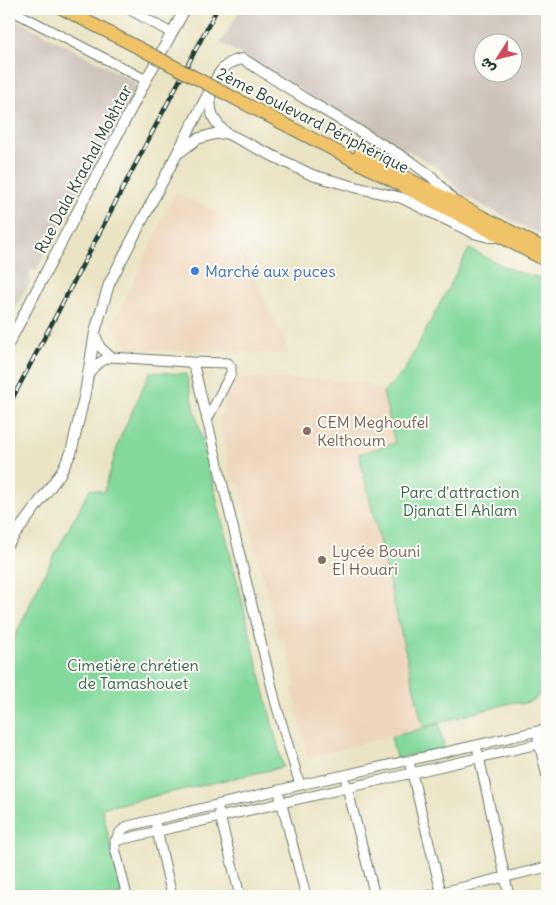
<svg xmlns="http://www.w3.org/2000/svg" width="556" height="905" viewBox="0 0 556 905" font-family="Delius,'Playpen Sans Arabic',sans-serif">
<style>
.built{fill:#eed6bb}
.industrial{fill:#ccc2b9;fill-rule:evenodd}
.green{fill:#83d99c;stroke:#518b68}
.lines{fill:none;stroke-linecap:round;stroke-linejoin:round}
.minor-casing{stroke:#676;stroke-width:11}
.tertiary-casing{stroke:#676;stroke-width:12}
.primary-casing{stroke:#676;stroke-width:14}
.minor{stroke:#fff;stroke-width:9}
.tertiary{stroke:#fff;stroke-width:10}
.primary{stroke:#f1c369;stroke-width:12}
.rail-casing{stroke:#1f3d34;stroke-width:4.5}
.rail{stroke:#fdfcf7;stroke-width:2.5;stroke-dasharray:8;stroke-linecap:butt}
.primary-bridge-casing{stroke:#676;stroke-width:14;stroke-linecap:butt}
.primary-bridge{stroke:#f1c369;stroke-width:12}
.shop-dot{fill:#3f7fe0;stroke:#fdfcf7;stroke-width:2}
.education-dot{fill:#8d6e63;stroke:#fdfcf7;stroke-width:2}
.labels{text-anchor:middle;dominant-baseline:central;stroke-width:4;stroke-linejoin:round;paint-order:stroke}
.street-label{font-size:16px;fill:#1f3d34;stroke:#fdfcf7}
.shop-label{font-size:16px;fill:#366cbe;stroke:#fdfcf7;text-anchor:start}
.education-label{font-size:16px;fill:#785e54;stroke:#fdfcf7;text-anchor:start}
.park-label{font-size:16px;fill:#38644e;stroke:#fdfcf7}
</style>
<rect width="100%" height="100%" fill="#fdfcf7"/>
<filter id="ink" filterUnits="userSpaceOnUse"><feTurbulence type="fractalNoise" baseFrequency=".02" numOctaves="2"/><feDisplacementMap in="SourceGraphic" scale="10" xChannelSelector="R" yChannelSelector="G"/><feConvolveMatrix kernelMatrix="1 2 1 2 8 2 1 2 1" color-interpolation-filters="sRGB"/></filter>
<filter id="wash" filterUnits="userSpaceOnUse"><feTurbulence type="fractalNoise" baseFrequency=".0096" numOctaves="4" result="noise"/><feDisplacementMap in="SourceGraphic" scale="20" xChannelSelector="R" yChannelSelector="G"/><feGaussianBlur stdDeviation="1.12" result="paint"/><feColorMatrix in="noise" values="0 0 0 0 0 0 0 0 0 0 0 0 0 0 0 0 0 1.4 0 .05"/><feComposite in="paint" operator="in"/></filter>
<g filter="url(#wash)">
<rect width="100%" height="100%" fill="#eae4c4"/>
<g class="built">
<polygon points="175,192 225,216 285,343 288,354 128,349 113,325"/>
<polygon points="237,377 362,381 383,392 395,444 359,454 423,727 308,758 292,688 296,687 284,639 279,639 239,483 233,483 219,419"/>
</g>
<g class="industrial">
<path d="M240,9H547V238L464,196L439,168L344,115L221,43ZM484,42H514V72H484Z"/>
<polygon points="9,16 134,81 135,92 86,184 83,183 38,267 30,271 29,283 9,321"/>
</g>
<g class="green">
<polygon points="469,249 514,271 547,280 547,695 546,694 536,696 536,699 522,704 514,702 423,727 359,454 395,443 383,392 404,371"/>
<polygon points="150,372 186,374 283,767 102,808 122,896 9,896 9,650 41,580 90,489 104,492 120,438"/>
<polygon points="439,724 444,748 396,758 391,737"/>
</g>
</g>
<g filter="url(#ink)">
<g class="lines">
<defs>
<g id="minor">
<polyline points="9,9 146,80"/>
<polyline points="129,9 171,33"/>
<polyline points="111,357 188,362 193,365 195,370 276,704 300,785"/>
<polyline points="188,362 228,363 231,367 231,373 207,420"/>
<path d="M89,374C95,364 101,361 111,357L100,347L95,333"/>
<polyline points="538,738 547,777"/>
<polyline points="478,752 509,896"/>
<polyline points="409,761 442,896"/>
<polyline points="346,783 375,896"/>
<polyline points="280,797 306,896"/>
<polyline points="219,812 240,896"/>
<polyline points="156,826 172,896"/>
<polyline points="115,841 412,773 547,742"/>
<path d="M127,896L115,848C115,837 119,831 128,826L300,785L547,729"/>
<polyline points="426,896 547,867"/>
</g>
<g id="tertiary">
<path d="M210,92C210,112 211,119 226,133"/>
<polyline points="180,152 197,139 214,134 226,133 312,175 355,187 402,198 474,233 489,237 499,237"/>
<polyline points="9,343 146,80 185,9"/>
<path d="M9,543L60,474L71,453L85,393L95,332L109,284L218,75C225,65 231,61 243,59L304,98L413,163L432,177L452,199"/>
</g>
<g id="primary">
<polyline points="63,9 139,48"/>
<polyline points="232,97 547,261"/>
<polyline points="360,154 547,250"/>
</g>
</defs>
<use href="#minor" class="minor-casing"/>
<use href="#tertiary" class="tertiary-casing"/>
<use href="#primary" class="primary-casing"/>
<use href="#minor" class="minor"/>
<use href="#tertiary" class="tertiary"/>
<use href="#primary" class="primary"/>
<defs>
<polyline id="rail" points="9,405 217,9"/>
</defs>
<use href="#rail" class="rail-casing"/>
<use href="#rail" class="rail"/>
<defs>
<polyline id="primary-bridge" points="139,48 232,97"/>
</defs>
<use href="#primary-bridge" class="primary-bridge-casing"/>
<use href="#primary-bridge" class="primary-bridge"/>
</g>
</g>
<circle class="shop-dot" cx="195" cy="271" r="5"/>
<g class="education-dot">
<circle cx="307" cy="431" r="5"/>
<circle cx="322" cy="560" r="5"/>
</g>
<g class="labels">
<g class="street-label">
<text transform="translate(313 120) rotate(27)">2ème Boulevard Périphérique</text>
<text transform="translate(83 169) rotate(-62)">Rue Dala Krachal Mokhtar</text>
</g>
<g class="shop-label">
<text x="205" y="271">Marché aux puces</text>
</g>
<g class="education-label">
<text x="317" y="422">CEM Meghoufel<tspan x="317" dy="18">Kelthoum</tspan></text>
<text x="332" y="551">Lycée Bouni<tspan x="332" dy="18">El Houari</tspan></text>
</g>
<g class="park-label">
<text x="460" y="492">Parc d'attraction<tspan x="460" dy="18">Djanat El Ahlam</tspan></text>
<text x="133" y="665">Cimetière chrétien<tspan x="133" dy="18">de Tamashouet</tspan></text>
</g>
</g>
<rect width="556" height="905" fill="none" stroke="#fdfcf7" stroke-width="30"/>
<g transform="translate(498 58) rotate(234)"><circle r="24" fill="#fdfcf7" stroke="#a4b0a9"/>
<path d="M0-4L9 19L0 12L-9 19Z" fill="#d1495b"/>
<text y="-8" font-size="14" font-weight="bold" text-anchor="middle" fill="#1f3d34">ش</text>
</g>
</svg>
